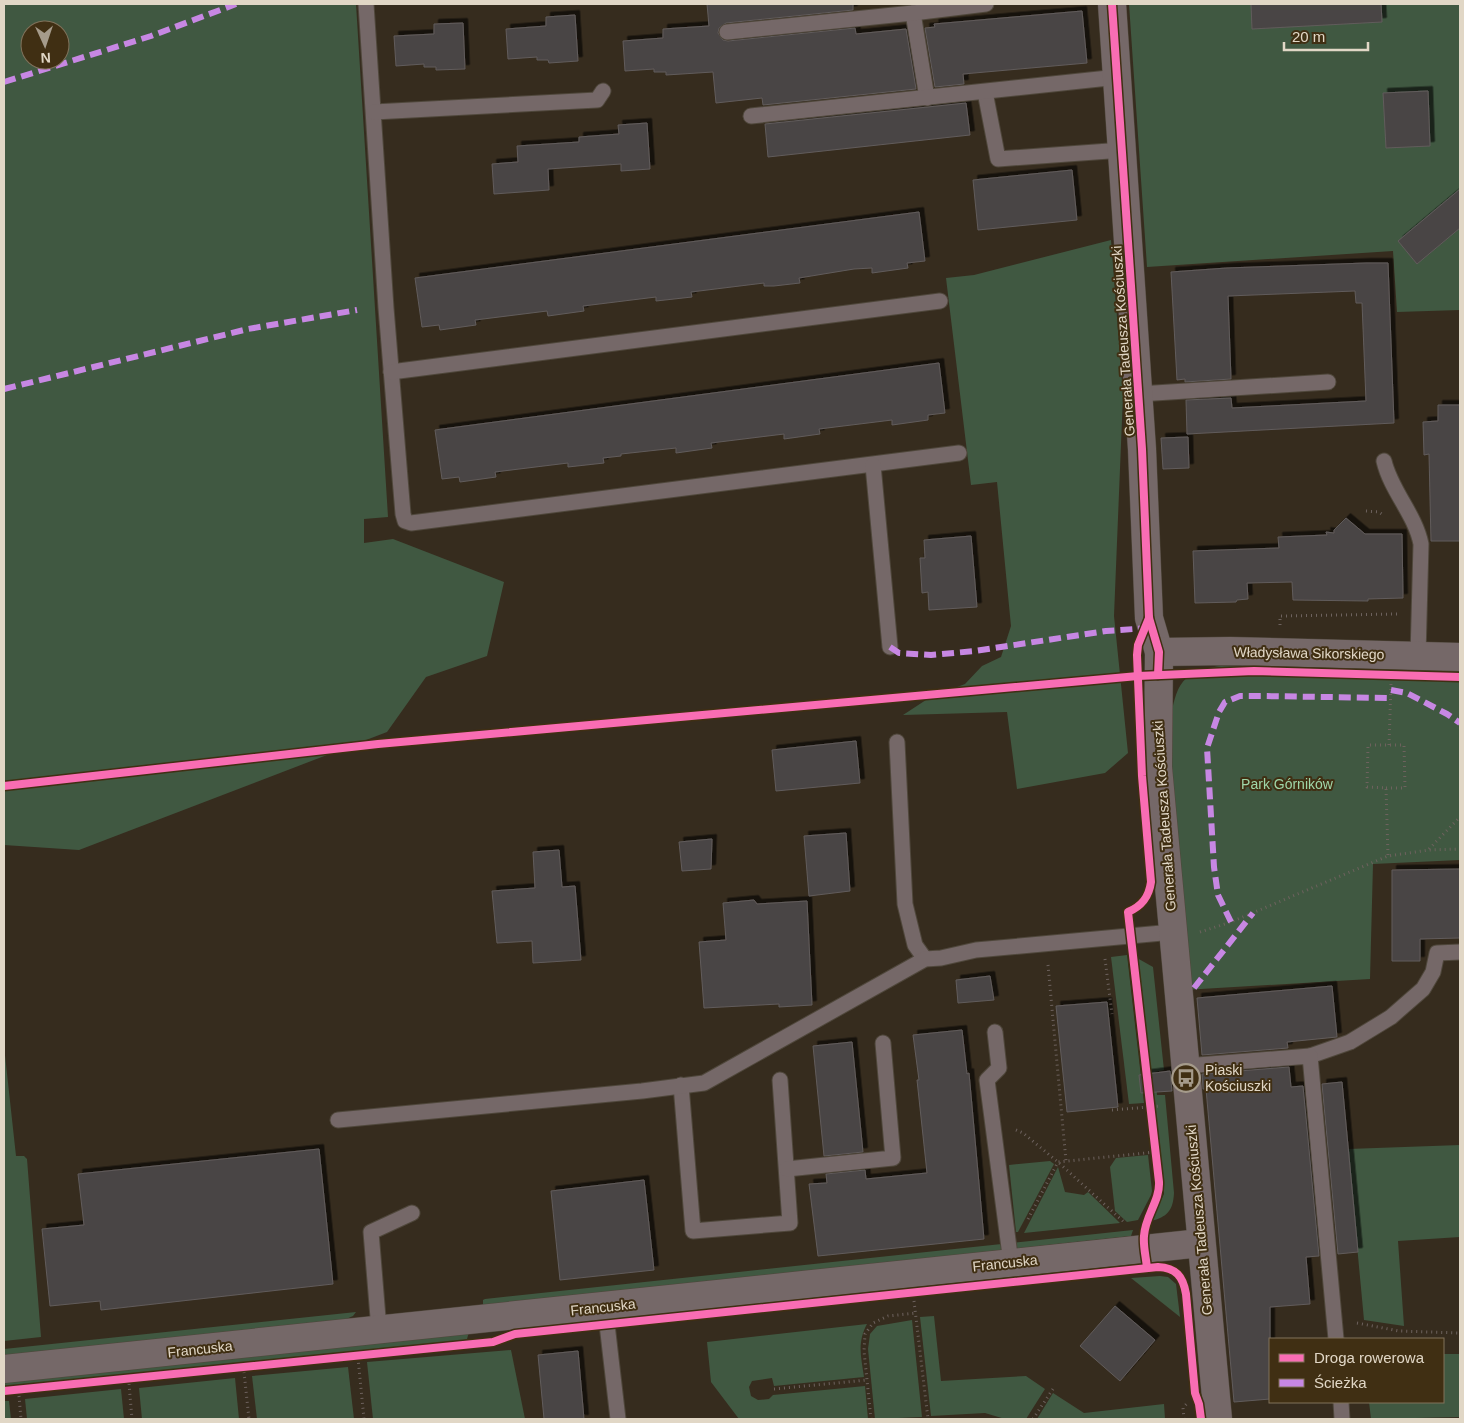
<svg xmlns="http://www.w3.org/2000/svg" width="1464" height="1423" viewBox="0 0 1464 1423" font-family="Arial,sans-serif">
<style>
.green{fill:#405841;fill-rule:evenodd}
.building{fill:#4a4544;stroke:#615c5c;filter:url(#shadow)}
.lines{fill:none;stroke-linecap:round;stroke-linejoin:round}
.lane-casing{stroke:#4f473b;stroke-width:17}
.street-casing{stroke:#4f473b;stroke-width:29}
.path{stroke:#6d625e;stroke-width:3;stroke-dasharray:1 4;stroke-linecap:butt}
.lane{stroke:#756868;stroke-width:15}
.street{stroke:#756868;stroke-width:28}
.quiet{stroke:#c787e3;stroke-width:6;stroke-dasharray:12 6;stroke-linecap:butt}
.cycleway-casing{stroke:#402f13;stroke-width:11}
.cycleway{stroke:#f96db3;stroke-width:8}
.labels{text-anchor:middle;dominant-baseline:central;stroke-width:4;stroke-linejoin:round;paint-order:stroke}
.street-label{font-size:14px;fill:#e1d7c6;stroke:#402f13}
.park-label{font-size:14px;fill:#9fd6a8;stroke:#402f13}
.poi-label{font-size:14px;fill:#e1d7c6;stroke:#402f13;text-anchor:start}
</style>
<defs>
<filter id="shadow"><feDropShadow dx="4.5" dy="-4.5" stdDeviation="0" flood-color="#0009"/></filter>
</defs>
<rect width="100%" height="100%" fill="#362c1e"/>
<g class="green">
<path d="M4,4H356L388,517L364,519V543L393,539L504,582L487,656L426,677L387,732L79,850L4,845ZM30,30H60V60H30Z"/>
<polygon points="1129,4 1460,4 1460,310 1397,312 1393,251 1147,267"/>
<polygon points="1111,240 1123,395 1114,616 1128,753 1105,773 1017,789 1007,712 903,715 929,698 965,684 982,666 1001,657 1011,626 997,482 971,485 946,278 974,275"/>
<path d="M1221,666L1460,670V860L1373,864L1370,979L1184,990L1168,730C1177,690 1175,672 1221,666Z"/>
<polygon points="1127,955 1144,1103 1129,1104 1111,957"/>
<path d="M1137,958L1153,967L1164,1070L1155,1072L1157,1095H1165L1174,1193C1173,1211 1167,1217 1151,1221L1164,1194V1188Z"/>
<polygon points="4,1046 16,1156 24,1156 27,1159 41,1337 4,1341"/>
<polygon points="1460,1145 1460,1237 1398,1241 1404,1326 1364,1320 1348,1149"/>
<polygon points="1148,1155 1152,1191 1151,1195 1138,1220 1127,1222 1115,1211 1110,1167 1116,1158"/>
<polygon points="1050,1161 1054,1164 1018,1232 1016,1232 1009,1165"/>
<polygon points="1058,1167 1065,1192 1084,1195 1088,1192 1120,1223 1024,1233"/>
<polygon points="1133,1230 1131,1236 485,1306 483,1305 483,1300 485,1299"/>
<polygon points="1160,1276 1168,1277 1176,1284 1180,1317 1131,1278"/>
<polygon points="356,1312 353,1316 344,1320 4,1356 4,1349"/>
<polygon points="934,1316 941,1381 1026,1376 1045,1389 1026,1419 1005,1419 985,1413 931,1416 920,1317"/>
<polygon points="912,1320 922,1417 875,1419 868,1349 870,1334 877,1326"/>
<path d="M867,1324C857,1343 861,1356 864,1377L774,1386L772,1378L752,1381L749,1387L751,1396L758,1400L769,1399L773,1395L865,1386L868,1419H739L711,1382L707,1342Z"/>
<polygon points="469,1332 467,1339 460,1341 4,1387 4,1381"/>
<polygon points="511,1350 525,1419 373,1419 367,1362"/>
<polygon points="1443,1354 1460,1354 1460,1417 1371,1419 1369,1402 1443,1402"/>
<polygon points="348,1367 354,1419 257,1419 252,1376"/>
<polygon points="235,1378 239,1419 142,1419 139,1388"/>
<polygon points="121,1389 124,1419 27,1419 25,1399"/>
<polygon points="1053,1393 1084,1413 1164,1404 1165,1419 1037,1419"/>
<polygon points="4,1401 9,1401 11,1419 4,1419"/>
</g>
<g class="building">
<polygon points="707,4 853,4 853,10 726,23 719,28 718,33 723,40 728,41 855,28 856,34 906,29 916,89 763,105 762,98 716,103 713,72 666,75 666,72 654,72 654,69 625,71 623,41 663,38 663,29 709,26"/>
<polygon points="1251,4 1381,4 1382,22 1252,29"/>
<polygon points="1082,11 1087,63 963,74 964,84 935,87 925,28 935,27 934,24"/>
<polygon points="575,15 578,61 549,63 548,60 537,60 537,57 508,59 506,29 546,26 546,17"/>
<polygon points="463,23 465,69 436,70 436,67 424,67 424,64 396,66 394,36 434,34 434,24"/>
<polygon points="1428,91 1430,146 1386,148 1383,93"/>
<polygon points="966,103 970,135 768,157 765,124"/>
<polygon points="647,123 650,169 621,171 621,164 548,169 549,190 494,194 492,164 518,162 517,146 579,142 579,137 619,134 618,125"/>
<polygon points="1072,170 1077,220 978,230 973,180"/>
<polygon points="1460,189 1460,228 1417,264 1398,241"/>
<polygon points="919,212 925,261 907,263 908,268 872,273 872,268 854,269 799,278 800,283 774,286 764,286 764,283 691,292 692,297 656,301 656,297 583,306 584,311 548,316 547,311 475,320 476,325 440,330 439,325 422,327 415,278"/>
<polygon points="1366,263 1388,263 1394,423 1187,434 1186,400 1231,398 1232,408 1366,401 1362,303 1356,303 1355,291 1228,296 1231,379 1185,382 1185,379 1177,380 1171,272 1227,268"/>
<polygon points="939,363 945,413 928,415 928,420 892,425 892,420 819,429 820,434 784,439 784,434 711,443 712,448 676,453 676,448 621,454 621,456 603,458 604,463 568,467 568,463 495,472 496,477 460,482 459,477 442,479 435,430"/>
<polygon points="1438,405 1460,405 1460,541 1431,541 1429,454 1424,455 1423,422 1438,421"/>
<polygon points="1188,437 1189,468 1163,469 1161,438"/>
<polygon points="1346,518 1365,534 1402,534 1403,598 1368,599 1368,601 1293,600 1292,582 1247,583 1248,599 1237,600 1236,602 1195,603 1193,551 1279,548 1278,537 1327,535 1326,532 1334,533 1334,530"/>
<polygon points="971,536 977,607 929,610 928,592 922,593 920,558 925,558 924,540"/>
<polygon points="856,741 860,783 776,791 772,750"/>
<polygon points="846,833 850,891 809,896 804,836"/>
<polygon points="712,839 711,869 682,871 679,842"/>
<polygon points="559,850 562,887 575,886 581,960 533,963 532,941 497,943 492,891 535,888 533,852"/>
<polygon points="1460,869 1460,938 1420,939 1420,961 1392,961 1392,870"/>
<polygon points="754,900 757,904 807,901 812,1005 779,1007 779,1004 704,1008 699,942 726,940 723,903"/>
<polygon points="990,976 994,1000 958,1003 956,980"/>
<polygon points="1332,986 1337,1037 1287,1042 1288,1048 1202,1055 1197,998"/>
<polygon points="1107,1002 1118,1107 1067,1112 1056,1006"/>
<polygon points="962,1030 967,1074 969,1073 984,1239 818,1256 809,1184 827,1183 826,1174 865,1170 866,1179 927,1173 917,1080 919,1080 913,1035"/>
<polygon points="852,1042 863,1152 824,1156 813,1046"/>
<polygon points="1289,1067 1291,1087 1303,1086 1319,1256 1306,1257 1310,1304 1270,1307 1270,1399 1234,1402 1206,1089 1203,1089 1202,1074"/>
<polygon points="1170,1071 1172,1091 1141,1093 1139,1075"/>
<polygon points="1342,1082 1358,1252 1338,1254 1322,1084"/>
<polygon points="319,1149 333,1284 101,1310 100,1301 50,1306 42,1229 84,1225 78,1174"/>
<polygon points="644,1180 654,1270 560,1280 551,1191"/>
<polygon points="1115,1306 1155,1340 1120,1381 1080,1346"/>
<polygon points="578,1351 584,1419 544,1419 538,1355"/>
</g>
<g class="lines">
<defs>
<g id="lane">
<polyline points="366,4 386,308 403,514 405,521 411,523 959,453"/>
<polyline points="913,13 927,98"/>
<polyline points="727,32 913,13 986,4"/>
<polyline points="985,92 998,159 1123,150"/>
<polyline points="374,112 597,100 603,91"/>
<polyline points="751,116 1118,77"/>
<polyline points="391,372 940,301"/>
<polyline points="1139,394 1328,382"/>
<path d="M1384,461C1391,491 1415,514 1421,544L1418,656"/>
<polyline points="873,465 890,647"/>
<polyline points="897,742 905,904 915,945 925,959"/>
<polyline points="995,1032 999,1068 987,1080 1011,1263"/>
<polyline points="1310,1056 1350,1042 1391,1017 1423,989 1433,972 1437,953 1460,952"/>
<polyline points="1185,1066 1310,1056 1336,1339"/>
<polyline points="681,1085 693,1231 790,1223 780,1080"/>
<polyline points="338,1120 642,1091 704,1083 925,959 941,958 976,950 1173,932"/>
<polyline points="787,1169 893,1158 883,1043"/>
<polyline points="605,1307 618,1419"/>
<polyline points="379,1330 371,1232 412,1213"/>
<polyline points="1341,1402 1342,1419"/>
</g>
<g id="street">
<polyline points="1112,4 1142,449 1149,618 1159,652 1158,767 1218,1419"/>
<polyline points="1159,652 1230,651 1460,657"/>
<polyline points="4,1369 1201,1243"/>
</g>
</defs>
<use href="#lane" class="lane-casing"/>
<use href="#street" class="street-casing"/>
<g class="path">
<polyline points="1366,511 1379,512 1383,515"/>
<polyline points="1280,625 1280,616 1398,614"/>
<polyline points="1389,745 1391,683"/>
<polyline points="1386,788 1405,788 1404,745 1368,745 1367,787 1386,788 1388,856"/>
<polyline points="1429,849 1460,817"/>
<polyline points="1200,932 1231,922 1388,856 1429,850 1460,849"/>
<polyline points="1105,959 1112,1014"/>
<polyline points="1048,965 1066,1161"/>
<polyline points="1112,1110 1161,1106"/>
<polyline points="1016,1130 1023,1133 1058,1162 1125,1223"/>
<polyline points="1028,1219 1058,1162 1155,1152"/>
<polyline points="914,1301 928,1419"/>
<polyline points="1357,1323 1399,1331 1460,1333"/>
<polyline points="358,1358 364,1419"/>
<polyline points="244,1372 249,1419"/>
<polyline points="129,1384 132,1419"/>
<polyline points="774,1389 867,1380"/>
<polyline points="19,1396 21,1419"/>
<polyline points="871,1419 864,1351 865,1334 873,1323 888,1316 916,1313"/>
<polyline points="1033,1419 1055,1386"/>
<polyline points="1184,1419 1183,1408 1188,1402"/>
</g>
<use href="#lane" class="lane"/>
<use href="#street" class="street"/>
<g class="quiet">
<polyline points="4,82 151,36 236,4"/>
<polyline points="4,389 248,329 357,310"/>
<polyline points="890,647 899,653 931,655 975,651 1106,631 1148,628"/>
<polyline points="1391,690 1407,693 1447,714 1460,723"/>
<polyline points="1231,922 1218,895 1214,867 1207,748 1219,712 1225,702 1240,696 1261,696 1390,698"/>
<polyline points="1194,988 1253,913"/>
</g>
<defs>
<g id="cycleway">
<polyline points="1112,4 1142,449 1149,618 1159,652 1158,675"/>
<polyline points="4,786 378,744 1138,676 1254,671 1460,677"/>
<path d="M1147,1268C1146,1257 1143,1246 1144,1236C1145,1216 1160,1201 1159,1182L1128,912C1142,906 1149,897 1151,882L1142,776L1137,655L1138,645L1149,618"/>
<path d="M4,1391L493,1342L515,1334L1158,1267C1176,1268 1183,1276 1186,1294L1195,1393L1199,1404L1201,1419"/>
</g>
</defs>
<use href="#cycleway" class="cycleway-casing"/>
<use href="#cycleway" class="cycleway"/>
</g>
<defs>
<symbol id="bus-ring" viewBox="-11 -11 22 22"><circle r="9.5" fill="#402f13" stroke="#a59b8b" stroke-width="1.5"/><path d="M-5-6H5V4H4V6H2V4H-2V6H-4V4H-5ZM-3.5-4V0h7V-4ZM-3.5 1.2v1.5H-2V1.2ZM2 1.2v1.5H3.5V1.2Z" fill="#a59b8b"/></symbol>
</defs>
<g fill-rule="evenodd">
<use href="#bus-ring" x="1170" y="1062" width="32" height="32"/>
</g>
<g class="labels">
<g class="street-label">
<text transform="translate(1123 341) rotate(-94)">Generała Tadeusza Kościuszki</text>
<text transform="translate(1309 653) rotate(1)">Władysława Sikorskiego</text>
<text transform="translate(1164 816) rotate(-94)">Generała Tadeusza Kościuszki</text>
<text transform="translate(1199 1220) rotate(-95)">Generała Tadeusza Kościuszki</text>
<text transform="translate(1005 1263) rotate(-6)">Francuska</text>
<text transform="translate(603 1307) rotate(-6)">Francuska</text>
<text transform="translate(200 1349) rotate(-6)">Francuska</text>
</g>
<g class="park-label">
<text x="1287" y="784">Park Górników</text>
</g>
<g class="poi-label">
<text x="1205" y="1070">Piaski<tspan x="1205" dy="16">Kościuszki</tspan></text>
</g>
</g>
<rect width="1464" height="1423" fill="none" stroke="#e1d7c6" stroke-width="10"/>
<rect x="1269" y="1338" width="175" height="65" fill="#402f13" stroke="#80725b"/>
<rect x="1279" y="1354" width="25" height="8" fill="#f96db3" stroke="#80725b"/>
<text x="1314" y="1363" font-size="15" fill="#e1d7c6">Droga rowerowa</text>
<rect x="1279" y="1379" width="25" height="8" fill="#c787e3" stroke="#80725b"/>
<text x="1314" y="1388" font-size="15" fill="#e1d7c6">Ścieżka</text>
<g transform="translate(45 45) rotate(177)"><circle r="24" fill="#402f13" stroke="#80725b"/>
<path d="M0-4L9 19L0 12L-9 19Z" fill="#a59b8b"/>
<text y="-8" font-size="14" font-weight="bold" text-anchor="middle" fill="#e1d7c6">N</text>
</g>
<path d="M1284 42v8h84v-8" fill="none" stroke="#e1d7c6" stroke-width="2.5"/>
<text x="1292" y="42" font-size="15" fill="#e1d7c6" stroke="#402f13" stroke-width="4" paint-order="stroke">20 m</text>
</svg>
